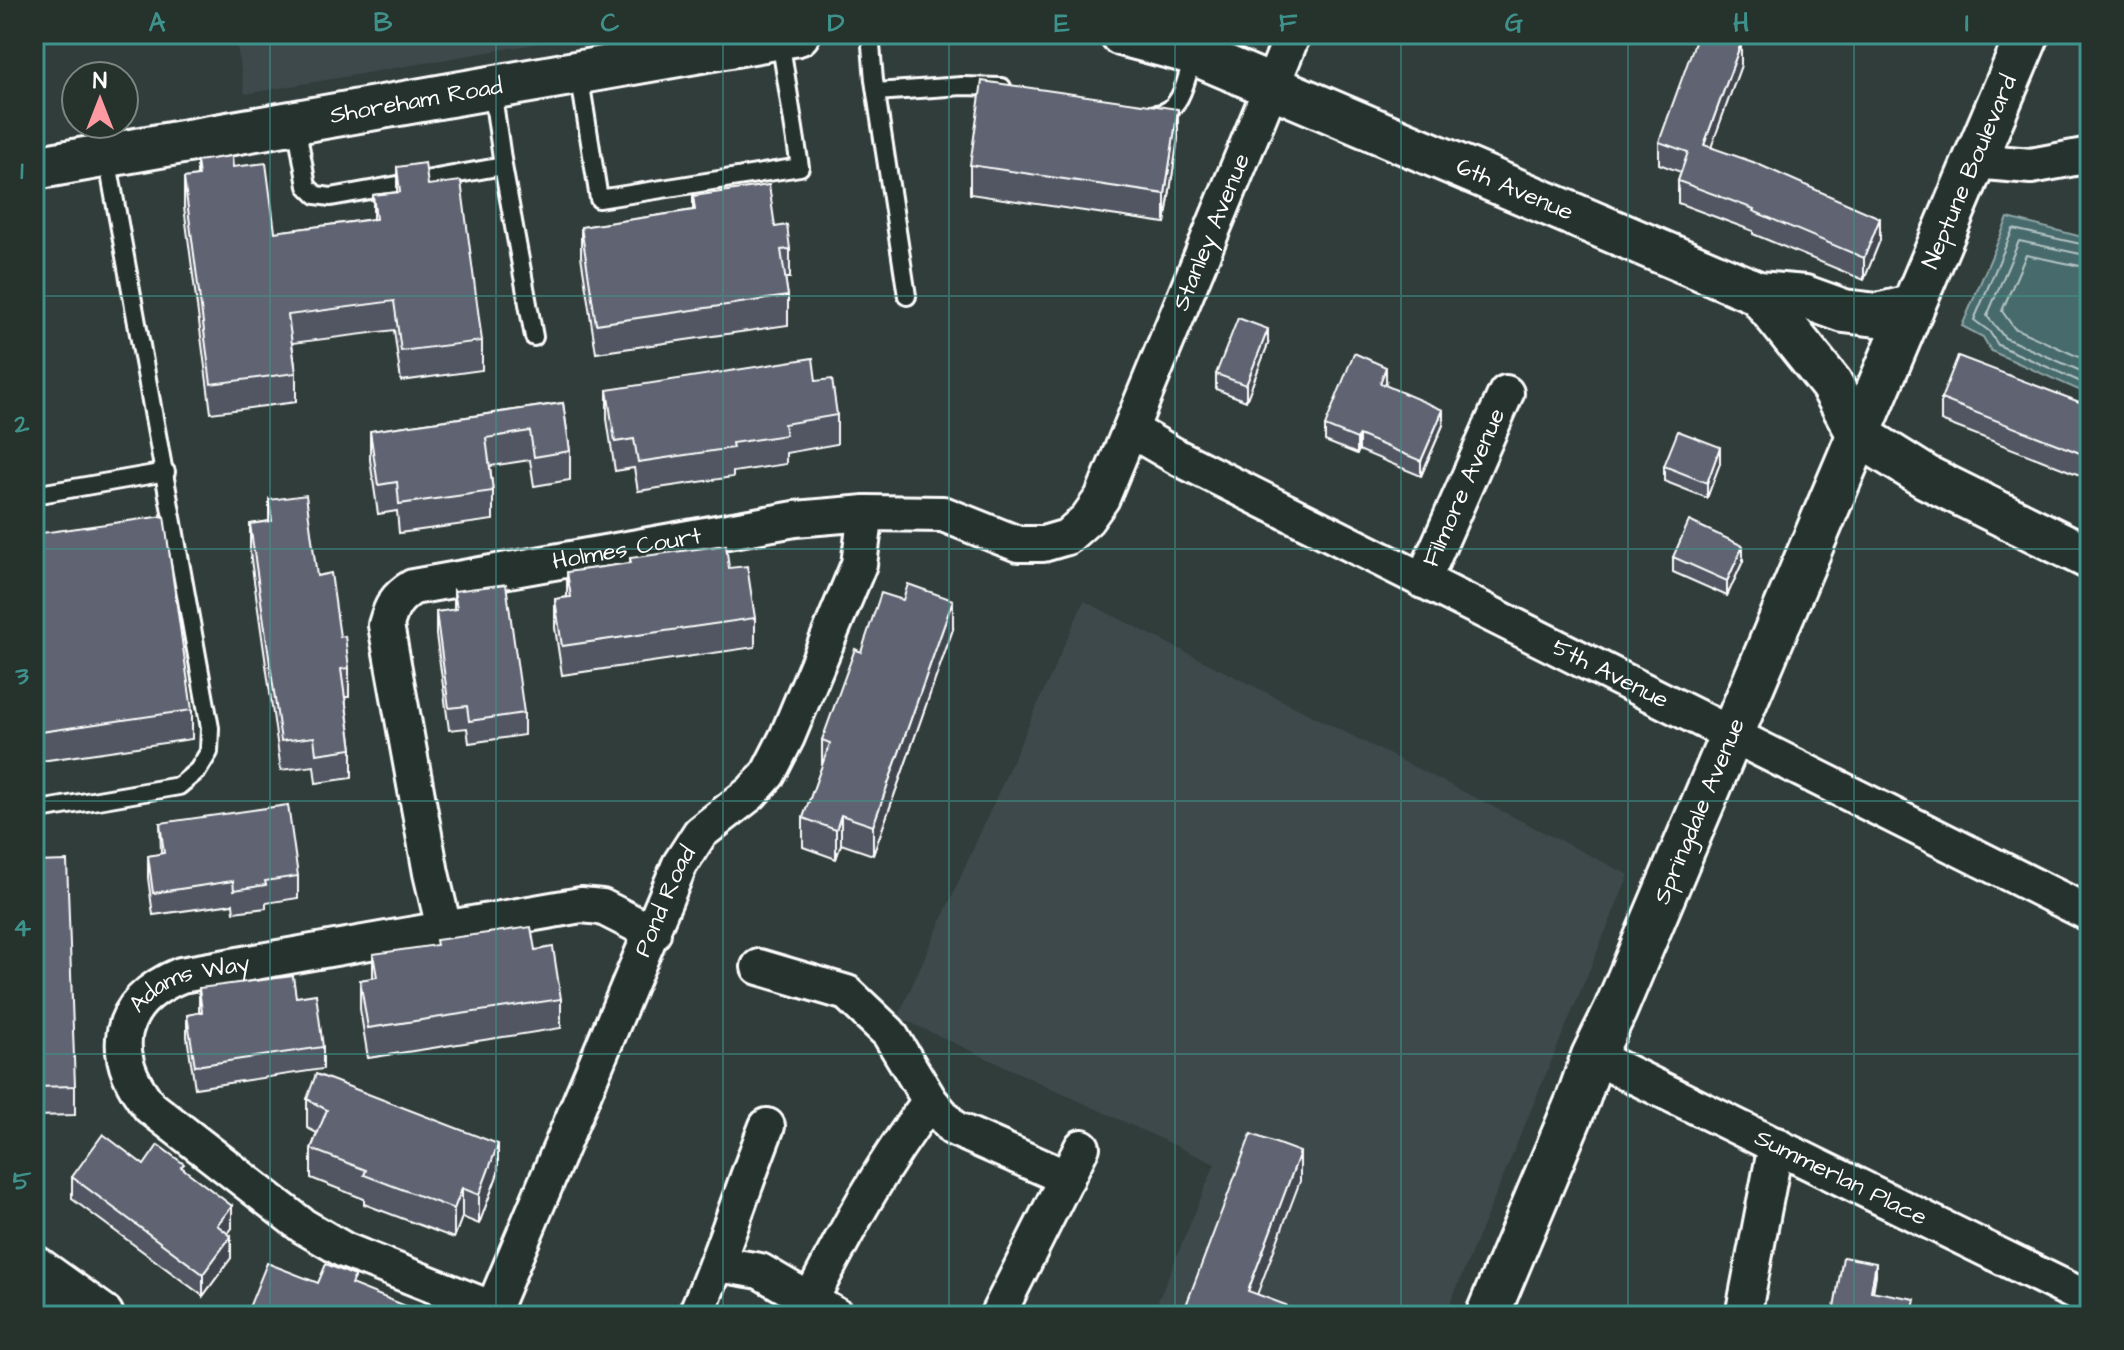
<svg xmlns="http://www.w3.org/2000/svg" width="2124" height="1350" viewBox="0 0 2124 1350" font-family="'Architects Daughter',sans-serif">
<style>
.built{fill:#3e494c}
.water{fill:#466a6c;stroke:#90a6a7;stroke-width:2}
.lines{fill:none;stroke-linecap:round;stroke-linejoin:round}
.shore{stroke:#b5c3c4;stroke-width:2}
.service-casing{stroke:#fff;stroke-width:22}
.minor-casing{stroke:#fff;stroke-width:40}
.tertiary-casing{stroke:#fff;stroke-width:48}
.primary-casing{stroke:#fff;stroke-width:50}
.service{stroke:#26332d;stroke-width:16}
.minor{stroke:#26332d;stroke-width:34}
.tertiary{stroke:#26332d;stroke-width:42}
.primary{stroke:#26332d;stroke-width:44}
.wall{fill:#515662;stroke:#fff;stroke-width:2}
.shaded-wall{fill:#424650;stroke:#fff;stroke-width:2}
.building{fill:#5e6472;stroke:#fff;stroke-width:2}
.grid{fill:none;stroke:#3f918b;stroke-width:2;stroke-opacity:0.55}
.labels{text-anchor:middle;dominant-baseline:central;stroke-width:7;stroke-linejoin:round;paint-order:stroke}
.street-label{font-size:24px;fill:#fff;stroke:#26332d}
.neatline{fill:none;stroke:#3f918b;stroke-width:3}
.grid-label{font-size:26px;text-anchor:middle;font-weight:bold;fill:#3f918b}
</style>
<rect width="100%" height="100%" fill="#313d3b"/>
<filter id="ink" filterUnits="userSpaceOnUse"><feTurbulence type="fractalNoise" baseFrequency=".0125" numOctaves="2"/><feDisplacementMap in="SourceGraphic" scale="16" xChannelSelector="R" yChannelSelector="G"/><feConvolveMatrix kernelMatrix="1 2 1 2 8 2 1 2 1" color-interpolation-filters="sRGB"/></filter>
<g filter="url(#ink)">
<g class="built">
<polygon points="235,34 592,34 245,94"/>
<polygon points="1084,601 1629,875 1445,1316 1152,1316 1215,1164 898,1017"/>
</g>
<polygon class="water" points="2008,218 2090,239 2090,395 1991,351 1983,337 1962,326"/>
<g class="lines">
<g class="shore">
<polyline points="2090,246 2013,229 1974,320 1989,331 1998,345 2090,386"/>
<polyline points="2090,256 2019,241 1987,316 2005,338 2090,375"/>
<polyline points="2090,268 2026,255 2002,311 2014,328 2090,362"/>
</g>
<defs>
<g id="service">
<polyline points="870,34 874,80 907,296"/>
<polyline points="579,73 599,199 800,167 780,39"/>
<polyline points="492,88 503,166 534,337"/>
<polyline points="876,92 962,86 1002,87"/>
<path d="M1155,114C1182,114 1187,76 1193,55"/>
<polyline points="296,123 307,186 316,195 331,197 503,166"/>
<polyline points="34,495 166,472"/>
<polyline points="34,811 179,786 198,770 209,752 210,728 107,157"/>
</g>
<g id="minor">
<polyline points="1974,161 2031,166 2090,155"/>
<path id="s1" d="M1131,430L1179,458L2090,914"/>
<path id="s2" d="M1423,581L1506,393"/>
<path id="s3" d="M444,928L431,873L386,625C391,607 396,597 413,587L795,519L866,513L943,514L1018,544H1043L1067,537L1087,519L1102,498L1293,34"/>
<polyline points="759,967 847,993 889,1033 930,1101 953,1128 1067,1178"/>
<path id="s4" d="M1593,1056L2090,1300"/>
<polyline points="718,1264 760,1271 837,1316"/>
<path d="M810,1301C846,1231 882,1164 930,1101"/>
<path id="s5" d="M493,1309L344,1250L303,1226L150,1107C108,1054 115,1002 181,975L581,905L602,907L653,933"/>
<path id="s6" d="M490,1316L680,864L700,833L751,793L768,774L787,737L859,564L866,513"/>
<path d="M695,1316C723,1254 742,1189 767,1126"/>
<polyline points="997,1316 1082,1147"/>
<polyline points="1743,1316 1776,1145"/>
</g>
<g id="tertiary">
<path id="s7" d="M1121,34L1193,53L1758,293L1805,297L1844,311L1877,315L1911,307"/>
<path id="s8" d="M34,168L798,34"/>
<polyline points="1758,293 1831,384 1859,435 1926,477 2090,558"/>
<path id="s9" d="M1487,1316L1578,1099L1593,1056L1615,1011L2028,34"/>
</g>
<polyline id="primary" points="34,1268 101,1316"/>
</defs>
<use href="#service" class="service-casing"/>
<use href="#minor" class="minor-casing"/>
<use href="#tertiary" class="tertiary-casing"/>
<use href="#primary" class="primary-casing"/>
<use href="#service" class="service"/>
<use href="#minor" class="minor"/>
<use href="#tertiary" class="tertiary"/>
<use href="#primary" class="primary"/>
</g>
<g class="wall">
<polygon points="1741,65 1711,147 1880,240 1864,280 1753,234 1753,231 1678,203 1678,181 1681,172 1659,164 1659,142"/>
<polygon points="1178,138 1165,223 970,194 970,165"/>
<polygon points="197,161 233,167 275,232 373,219 373,195 397,192 397,167 428,185 482,341 482,370 401,381 394,330 292,343 296,373 296,402 211,413 184,207 184,178 197,176"/>
<polygon points="693,196 775,227 790,249 790,278 785,278 788,296 788,325 596,353 581,256 581,227 693,210"/>
<polygon points="1268,344 1246,401 1216,389 1216,374"/>
<polygon points="816,381 837,415 837,444 786,453 786,464 733,472 733,477 638,491 634,468 615,471 607,419 607,390"/>
<polygon points="1386,382 1385,385 1443,425 1421,476 1359,450 1357,454 1325,441 1325,426"/>
<polygon points="1941,399 2090,406 2090,479 1941,421"/>
<polygon points="563,403 570,451 570,480 534,486 530,460 490,466 493,491 493,520 399,533 397,511 378,514 370,460 370,431"/>
<polygon points="1720,463 1707,498 1664,481 1664,466"/>
<polygon points="269,500 317,576 349,668 349,697 345,697 352,749 352,778 316,783 314,766 281,770 250,553 250,524 269,521"/>
<polygon points="34,534 192,710 192,739 34,762"/>
<polygon points="1673,557 1743,561 1727,596 1673,572"/>
<polygon points="630,558 729,568 755,618 755,647 562,675 555,628 555,599 567,597 567,572 630,563"/>
<polygon points="454,591 524,713 524,735 469,743 467,728 449,730 436,635 436,612 454,610"/>
<polygon points="953,629 873,855 841,844 836,859 803,847 803,818 822,766 822,740 861,652"/>
<polygon points="160,823 298,876 298,898 266,903 266,908 234,912 233,904 153,915 148,878 148,856 161,854"/>
<polygon points="34,862 75,1086 75,1115 34,1116"/>
<polygon points="535,950 561,999 561,1028 368,1058 360,1009 360,980 373,978 373,954"/>
<polygon points="199,988 296,997 323,1047 323,1069 195,1088 187,1037 187,1015 199,1013"/>
<polygon points="307,1099 498,1173 479,1224 462,1217 454,1238 364,1204 364,1199 311,1178 311,1149 317,1133 307,1128"/>
<polygon points="144,1165 184,1169 232,1228 228,1233 231,1258 203,1296 72,1199 72,1177"/>
</g>
<g class="shaded-wall">
<polygon points="1741,43 1741,65 1704,167 1704,145"/>
<polygon points="1178,109 1178,138 1165,223 1165,194"/>
<polygon points="1880,218 1880,240 1864,280 1864,258"/>
<polygon points="1268,329 1268,344 1246,401 1246,385"/>
<polygon points="1386,367 1386,382 1380,398 1380,383"/>
<polygon points="1443,410 1443,425 1421,476 1421,461"/>
<polygon points="1359,435 1359,450 1357,454 1357,439"/>
<polygon points="1720,447 1720,463 1707,498 1707,483"/>
<polygon points="1743,546 1743,561 1727,596 1727,581"/>
<polygon points="953,600 953,629 873,855 873,826"/>
<polygon points="841,815 841,844 836,859 836,830"/>
<polygon points="498,1144 498,1173 479,1224 479,1195"/>
<polygon points="1300,1152 1300,1181 1249,1316 1248,1291"/>
<polygon points="462,1188 462,1217 454,1238 454,1209"/>
<polygon points="232,1206 232,1228 217,1248 217,1225"/>
<polygon points="231,1236 231,1258 203,1296 203,1274"/>
<polygon points="1876,1263 1876,1275 1871,1304 1871,1291"/>
</g>
<g class="building">
<polygon points="1698,34 1715,34 1741,43 1704,145 1753,162 1880,218 1864,258 1753,211 1754,209 1678,181 1688,152 1659,142"/>
<polygon points="982,81 1178,109 1165,194 970,165"/>
<polygon points="232,156 233,167 266,163 275,232 376,219 373,195 400,192 397,167 425,163 428,185 461,181 482,341 401,351 394,301 288,315 296,373 211,384 184,178 199,176 197,161"/>
<polygon points="769,185 775,227 787,225 790,249 781,250 788,296 596,324 581,227 695,210 693,196"/>
<polygon points="1238,318 1268,329 1246,385 1216,374"/>
<polygon points="1354,353 1386,367 1380,383 1443,410 1421,461 1359,435 1357,439 1325,426"/>
<polygon points="1958,356 2090,406 2090,412 2087,420 2090,421 2090,457 1941,399"/>
<polygon points="813,358 816,381 832,379 837,415 784,424 786,435 732,443 733,448 638,462 634,439 615,442 607,390"/>
<polygon points="563,403 570,451 534,457 530,431 486,438 493,491 399,504 397,482 378,485 370,431"/>
<polygon points="1678,431 1720,447 1707,483 1664,466"/>
<polygon points="306,495 317,576 331,573 340,637 345,636 349,668 341,669 352,749 316,754 314,737 281,741 250,524 272,521 269,500"/>
<polygon points="164,516 192,710 34,733 34,534"/>
<polygon points="1689,521 1743,546 1727,581 1673,557"/>
<polygon points="726,545 729,568 747,566 755,618 562,646 555,599 571,597 567,572 631,563 630,558"/>
<polygon points="506,584 524,713 469,721 467,706 449,708 436,612 457,609 454,591"/>
<polygon points="908,584 953,600 873,826 841,815 836,830 803,818 830,743 822,740 855,649 861,652 881,593 903,600"/>
<polygon points="288,805 298,876 265,881 266,885 234,890 233,881 153,893 148,856 164,853 160,823"/>
<polygon points="67,861 75,1086 34,1087 34,862"/>
<polygon points="531,927 535,950 553,947 561,999 368,1028 360,980 377,977 373,954 437,945 436,940"/>
<polygon points="293,976 296,997 316,994 323,1047 195,1066 187,1015 202,1012 199,988"/>
<polygon points="316,1074 498,1144 479,1195 462,1188 454,1209 364,1175 366,1170 311,1149 327,1110 307,1099"/>
<polygon points="103,1134 144,1165 158,1145 184,1164 181,1167 232,1206 217,1225 231,1236 203,1274 72,1177"/>
<polygon points="1251,1134 1300,1152 1248,1291 1286,1305 1282,1316 1182,1316"/>
<polygon points="1843,1257 1876,1263 1871,1291 1915,1299 1912,1316 1844,1316 1833,1314"/>
<polygon points="267,1263 318,1283 326,1264 355,1276 351,1284 411,1308 408,1316 248,1316 246,1315"/>
</g>
</g>
<path class="grid" d="M270,34V1316M496,34V1316M723,34V1316M949,34V1316M1175,34V1316M1401,34V1316M1628,34V1316M1854,34V1316M34,296H2090M34,549H2090M34,801H2090M34,1054H2090"/>
<g class="labels">
<g class="street-label">
<text stroke="none"><textPath href="#s8" startOffset="388">Shoreham Road</textPath></text>
<text stroke="none"><textPath href="#s9" startOffset="1242">Neptune Boulevard</textPath></text>
<text stroke="none"><textPath href="#s7" startOffset="424">6th Avenue</textPath></text>
<text stroke="none"><textPath href="#s3" startOffset="1364">Stanley Avenue</textPath></text>
<text stroke="none"><textPath href="#s2" startOffset="102">Filmore Avenue</textPath></text>
<text stroke="none"><textPath href="#s3" startOffset="574">Holmes Court</textPath></text>
<text stroke="none"><textPath href="#s1" startOffset="538">5th Avenue</textPath></text>
<text stroke="none"><textPath href="#s9" startOffset="548">Springdale Avenue</textPath></text>
<text stroke="none"><textPath href="#s6" startOffset="450">Pond Road</textPath></text>
<text stroke="none"><textPath href="#s5" startOffset="572">Adams Way</textPath></text>
<text stroke="none"><textPath href="#s4" startOffset="276">Summerlan Place</textPath></text>
</g>
</g>
<rect width="2124" height="1350" fill="none" stroke="#26332d" stroke-width="88"/>
<g transform="translate(100 100)"><circle r="38" fill="#26332d" stroke="#7d8581" stroke-width="2"/>
<path d="M0-6L14 30L0 20L-14 30Z" fill="#ff9aa2"/>
<text y="-12" font-size="22" font-weight="bold" text-anchor="middle" fill="#ffffff">N</text>
</g>
<rect x="44" y="44" width="2036" height="1262" class="neatline"/>
<g class="grid-label">
<text x="157" y="31">A</text>
<text x="383" y="31">B</text>
<text x="610" y="31">C</text>
<text x="836" y="31">D</text>
<text x="1062" y="31">E</text>
<text x="1288" y="31">F</text>
<text x="1514" y="31">G</text>
<text x="1741" y="31">H</text>
<text x="1967" y="31">I</text>
<text x="22" y="179">1</text>
<text x="22" y="432">2</text>
<text x="22" y="684">3</text>
<text x="22" y="936">4</text>
<text x="22" y="1189">5</text>
</g>
</svg>
